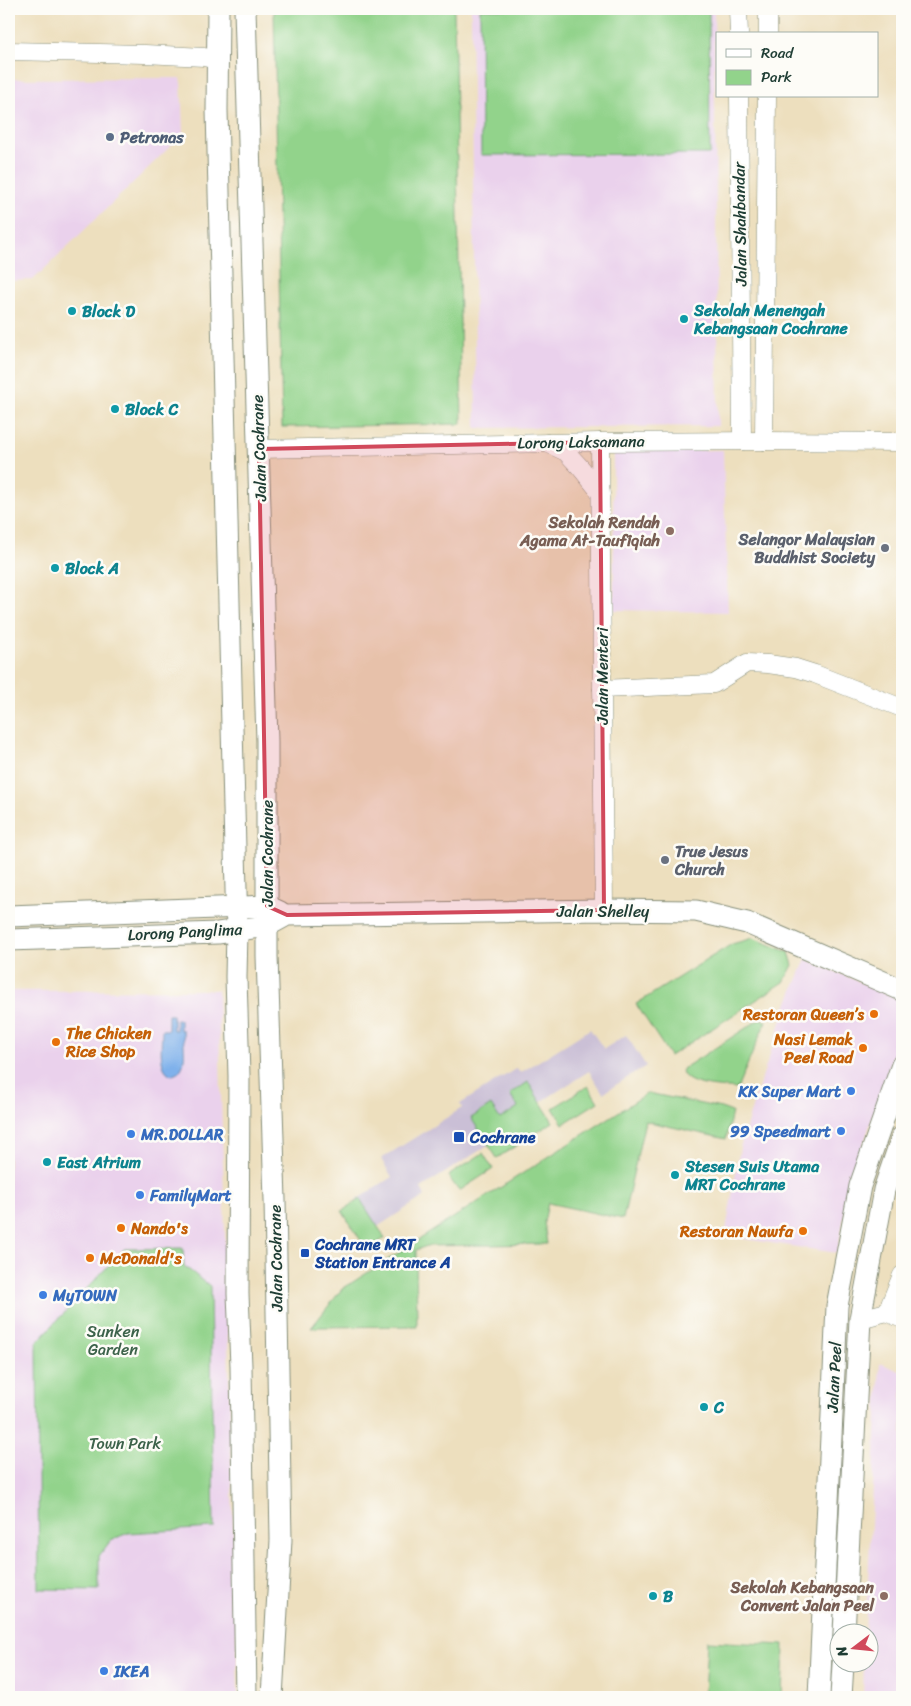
<svg xmlns="http://www.w3.org/2000/svg" width="911" height="1706" viewBox="0 0 911 1706" font-family="Sriracha,sans-serif">
<style>
.built{fill:#ead1ec}
.industrial{fill:#cabfd6}
.green{fill:#92d38b;stroke:#588860}
.water{fill:#7fb1eb;stroke:#4f7790}
.lines{fill:none;stroke-linecap:round;stroke-linejoin:round}
.minor-casing{stroke:#868e79;stroke-width:19}
.tertiary-casing{stroke:#868e79;stroke-width:23}
.minor{stroke:#fff;stroke-width:18}
.tertiary{stroke:#fff;stroke-width:21}
.marked{fill:#d1495b;fill-opacity:0.2;stroke:#d1495b;stroke-width:4;stroke-linejoin:round}
.service-dot{fill:#5c6f8a;stroke:#fdfcf7;stroke-width:2}
.culture-dot{fill:#0f9aa8;stroke:#fdfcf7;stroke-width:2}
.education-dot{fill:#8d6e63;stroke:#fdfcf7;stroke-width:2}
.worship-dot{fill:#6b7280;stroke:#fdfcf7;stroke-width:2}
.food-dot{fill:#e8710a;stroke:#fdfcf7;stroke-width:2}
.shop-dot{fill:#3f7fe0;stroke:#fdfcf7;stroke-width:2}
.transit-dot{fill:#1a4fb4;stroke:#fdfcf7;stroke-width:2}
.labels{text-anchor:middle;dominant-baseline:central;stroke-width:5;stroke-linejoin:round;paint-order:stroke}
.service-label{font-size:16px;font-weight:bold;fill:#4e5e75;stroke:#fdfcf7;text-anchor:start}
.street-label{font-size:16px;fill:#1f3d34;stroke:#fdfcf7}
.culture-label{font-size:16px;font-weight:bold;fill:#0d838f;stroke:#fdfcf7;text-anchor:start}
.education-label{font-size:16px;font-weight:bold;fill:#785e54;stroke:#fdfcf7;text-anchor:end}
.worship-label{font-size:16px;font-weight:bold;fill:#5b616d;stroke:#fdfcf7;text-anchor:end}
.food-label{font-size:16px;font-weight:bold;fill:#c56008;stroke:#fdfcf7;text-anchor:end}
.shop-label{font-size:16px;font-weight:bold;fill:#366cbe;stroke:#fdfcf7;text-anchor:start}
.transit-label{font-size:16px;font-weight:bold;fill:#164399;stroke:#fdfcf7;text-anchor:start}
.park-label{font-size:16px;fill:#3c624a;stroke:#fdfcf7}
</style>
<rect width="100%" height="100%" fill="#fdfcf7"/>
<filter id="ink" filterUnits="userSpaceOnUse"><feTurbulence type="fractalNoise" baseFrequency=".02" numOctaves="2"/><feDisplacementMap in="SourceGraphic" scale="10" xChannelSelector="R" yChannelSelector="G"/><feConvolveMatrix kernelMatrix="1 2 1 2 8 2 1 2 1" color-interpolation-filters="sRGB"/></filter>
<filter id="wash" filterUnits="userSpaceOnUse"><feTurbulence type="fractalNoise" baseFrequency=".0096" numOctaves="4" result="noise"/><feDisplacementMap in="SourceGraphic" scale="20" xChannelSelector="R" yChannelSelector="G"/><feGaussianBlur stdDeviation="1.12" result="paint"/><feColorMatrix in="noise" values="0 0 0 0 0 0 0 0 0 0 0 0 0 0 0 0 0 1.4 0 .05"/><feComposite in="paint" operator="in"/></filter>
<g filter="url(#wash)">
<rect width="100%" height="100%" fill="#eddfbe"/>
<g class="built">
<polygon points="471,9 714,9 718,426 476,428"/>
<polygon points="181,78 183,134 33,280 9,281 9,79"/>
<polygon points="723,450 728,612 614,610 613,451"/>
<polygon points="806,959 902,1000 902,1030 851,1181 837,1253 725,1236 740,1148 754,1101 788,1002"/>
<polygon points="218,990 238,1697 9,1697 9,991"/>
<polygon points="880,1363 902,1372 902,1697 863,1697 864,1664 868,1664 868,1634 865,1633"/>
</g>
<polygon class="industrial" points="590,1029 604,1049 626,1035 646,1066 603,1093 589,1071 533,1107 537,1114 421,1188 425,1196 374,1229 356,1200 392,1177 381,1159 462,1108 460,1104 517,1068 520,1073"/>
<g class="green">
<polygon points="274,9 454,9 462,424 282,427"/>
<polygon points="480,9 709,9 710,154 481,155"/>
<polygon points="753,938 789,952 793,965 784,982 670,1056 636,1004 732,944"/>
<path d="M760,1019L766,1021L737,1089C723,1087 685,1087 682,1071L684,1068Z"/>
<polygon points="528,1082 553,1122 497,1158 471,1118 491,1105 500,1119 518,1107 510,1094"/>
<polygon points="588,1086 598,1102 563,1124 553,1108"/>
<polygon points="648,1093 721,1108 732,1112 726,1139 645,1121 623,1219 548,1203 544,1222 547,1244 427,1246 416,1250 417,1326 319,1327 311,1328 342,1289"/>
<polygon points="483,1153 493,1169 459,1191 448,1176"/>
<polygon points="360,1199 385,1238 367,1250 342,1211"/>
<polygon points="183,1248 184,1266 210,1286 214,1528 128,1533 111,1540 99,1556 99,1590 39,1589 37,1342 124,1249"/>
<polygon points="707,1641 784,1645 782,1697 704,1697"/>
</g>
<path class="water" d="M168,1015H173V1030H176V1020H180V1030H183C183,1044 190,1072 172,1075C157,1070 162,1043 162,1030H168Z"/>
</g>
<g filter="url(#ink)">
<g class="lines">
<defs>
<g id="minor">
<polyline points="738,9 739,34"/>
<polyline points="768,34 768,9"/>
<polyline points="9,51 145,54 204,57 217,60"/>
<polyline points="739,96 742,441"/>
<polyline points="764,441 767,96"/>
<polyline points="600,442 604,910"/>
<polyline points="547,443 566,452 580,467 601,493"/>
<polyline points="259,449 600,442 764,441 902,442"/>
<polyline points="602,689 714,684 747,663 768,664 796,668 815,674 902,708"/>
<polyline points="887,1312 902,1275"/>
<polyline points="860,1319 887,1312 902,1319"/>
</g>
<g id="tertiary">
<polyline points="218,9 217,110 237,931 236,977 239,1076 238,1294 241,1366 246,1697"/>
<polyline points="245,9 267,741 267,956 275,1200 281,1540 272,1697"/>
<polyline points="9,916 267,906 280,912"/>
<polyline points="9,940 218,933 267,926 287,915 604,910 696,911 747,923 902,990"/>
<polyline points="844,1634 860,1319 884,1190 902,1137"/>
<polyline points="819,1697 837,1306 860,1186 902,1065"/>
<polyline points="841,1697 843,1664"/>
</g>
</defs>
<use href="#minor" class="minor-casing"/>
<use href="#tertiary" class="tertiary-casing"/>
<use href="#minor" class="minor"/>
<use href="#tertiary" class="tertiary"/>
</g>
</g>
<path class="marked" d="M600,442L604,910L287,915L267,906L259,449Z"/>
<circle class="service-dot" cx="110" cy="137" r="5"/>
<g class="culture-dot">
<circle cx="72" cy="311" r="5"/>
<circle cx="684" cy="319" r="5"/>
<circle cx="115" cy="409" r="5"/>
<circle cx="55" cy="568" r="5"/>
<circle cx="47" cy="1162" r="5"/>
<circle cx="675" cy="1175" r="5"/>
<circle cx="704" cy="1407" r="5"/>
<circle cx="653" cy="1596" r="5"/>
</g>
<g class="education-dot">
<circle cx="670" cy="531" r="5"/>
<circle cx="884" cy="1596" r="5"/>
</g>
<g class="worship-dot">
<circle cx="885" cy="548" r="5"/>
<circle cx="665" cy="860" r="5"/>
</g>
<g class="food-dot">
<circle cx="874" cy="1014" r="5"/>
<circle cx="56" cy="1042" r="5"/>
<circle cx="863" cy="1048" r="5"/>
<circle cx="121" cy="1228" r="5"/>
<circle cx="803" cy="1231" r="5"/>
<circle cx="90" cy="1258" r="5"/>
</g>
<g class="shop-dot">
<circle cx="851" cy="1091" r="5"/>
<circle cx="841" cy="1131" r="5"/>
<circle cx="131" cy="1134" r="5"/>
<circle cx="140" cy="1195" r="5"/>
<circle cx="43" cy="1295" r="5"/>
<circle cx="104" cy="1671" r="5"/>
</g>
<g class="transit-dot">
<rect x="453" y="1131" width="12" height="12" rx="2.5"/>
<rect x="300" y="1248" width="10" height="10" rx="2.5"/>
</g>
<g class="labels">
<g class="service-label">
<text x="120" y="137">Petronas</text>
</g>
<g class="street-label">
<text transform="translate(740 224) rotate(-91)">Jalan Shahbandar</text>
<text transform="translate(581 442) rotate(-1)">Lorong Laksamana</text>
<text transform="translate(259 448) rotate(-92)">Jalan Cochrane</text>
<text transform="translate(602 676) rotate(-90)">Jalan Menteri</text>
<text transform="translate(267 853) rotate(-90)">Jalan Cochrane</text>
<text x="603" y="911">Jalan Shelley</text>
<text transform="translate(185 932) rotate(-3)">Lorong Panglima</text>
<text transform="translate(276 1258) rotate(-91)">Jalan Cochrane</text>
<text transform="translate(834 1377) rotate(-87)">Jalan Peel</text>
</g>
<g class="culture-label">
<text x="694" y="310">Sekolah Menengah<tspan x="694" dy="18">Kebangsaan Cochrane</tspan></text>
<text x="82" y="311">Block D</text>
<text x="125" y="409">Block C</text>
<text x="65" y="568">Block A</text>
<text x="57" y="1162">East Atrium</text>
<text x="685" y="1166">Stesen Suis Utama<tspan x="685" dy="18">MRT Cochrane</tspan></text>
<text x="714" y="1407">C</text>
<text x="663" y="1596">B</text>
</g>
<g class="education-label">
<text x="660" y="522">Sekolah Rendah<tspan x="660" dy="18">Agama At-Taufiqiah</tspan></text>
<text x="874" y="1587">Sekolah Kebangsaan<tspan x="874" dy="18">Convent Jalan Peel</tspan></text>
</g>
<g class="worship-label">
<text x="875" y="539">Selangor Malaysian<tspan x="875" dy="18">Buddhist Society</tspan></text>
<text x="675" y="851" text-anchor="start">True Jesus<tspan x="675" dy="18">Church</tspan></text>
</g>
<g class="food-label">
<text x="864" y="1014">Restoran Queen’s</text>
<text x="66" y="1033" text-anchor="start">The Chicken<tspan x="66" dy="18">Rice Shop</tspan></text>
<text x="853" y="1039">Nasi Lemak<tspan x="853" dy="18">Peel Road</tspan></text>
<text x="131" y="1228" text-anchor="start">Nando's</text>
<text x="793" y="1231">Restoran Nawfa</text>
<text x="100" y="1258" text-anchor="start">McDonald's</text>
</g>
<g class="shop-label">
<text x="841" y="1091" text-anchor="end">KK Super Mart</text>
<text x="831" y="1131" text-anchor="end">99 Speedmart</text>
<text x="141" y="1134">MR.DOLLAR</text>
<text x="150" y="1195">FamilyMart</text>
<text x="53" y="1295">MyTOWN</text>
<text x="114" y="1671">IKEA</text>
</g>
<g class="transit-label">
<text x="470" y="1137">Cochrane</text>
<text x="315" y="1244">Cochrane MRT<tspan x="315" dy="18">Station Entrance A</tspan></text>
</g>
<g class="park-label">
<text x="113" y="1331">Sunken<tspan x="113" dy="18">Garden</tspan></text>
<text x="125" y="1443">Town Park</text>
</g>
</g>
<rect width="911" height="1706" fill="none" stroke="#fdfcf7" stroke-width="30"/>
<rect x="716" y="32" width="162" height="65" fill="#fdfcf7" stroke="#a4b0a9"/>
<rect x="726" y="49" width="25" height="8" fill="#ffffff" stroke="#a4b0a9"/>
<text x="761" y="58" font-size="15" fill="#1f3d34">Road</text>
<rect x="726" y="70" width="25" height="15" fill="#92d38b" stroke="#a4b0a9"/>
<text x="761" y="82" font-size="15" fill="#1f3d34">Park</text>
<g transform="translate(854 1648) rotate(254)"><circle r="24" fill="#fdfcf7" stroke="#a4b0a9"/>
<path d="M0-4L9 19L0 12L-9 19Z" fill="#d1495b"/>
<text y="-8" font-size="14" font-weight="bold" text-anchor="middle" fill="#1f3d34">N</text>
</g>
</svg>
